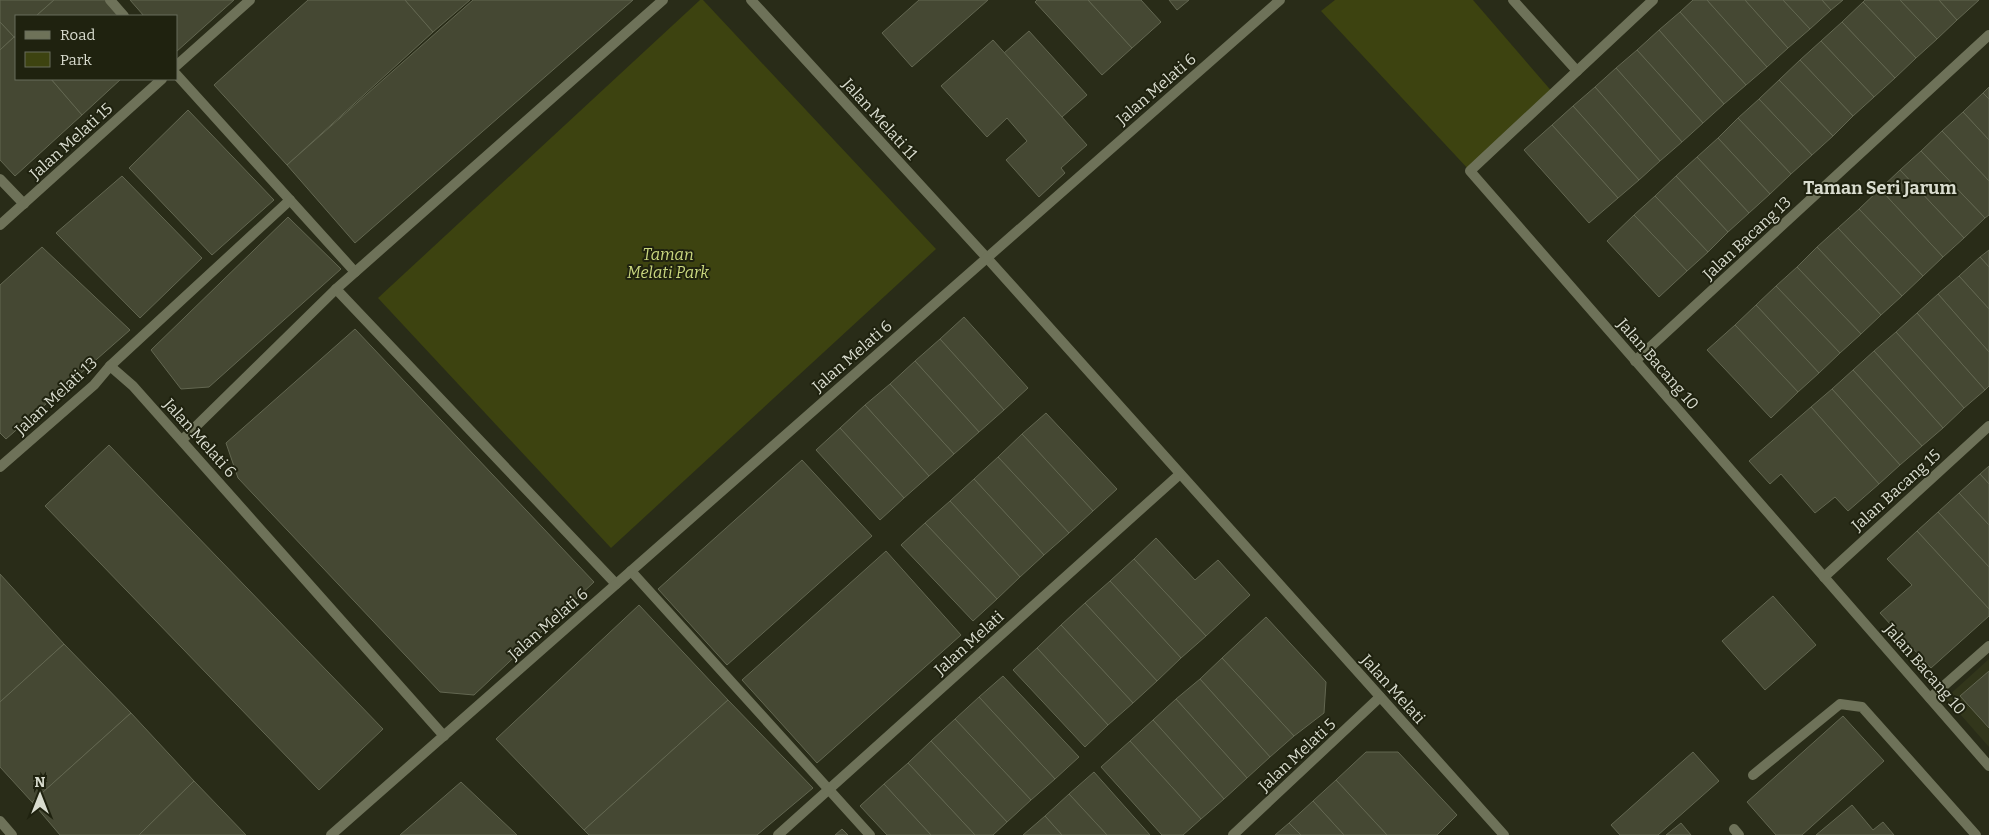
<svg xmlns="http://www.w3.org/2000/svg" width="1989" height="835" viewBox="0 0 1989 835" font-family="Bitter,serif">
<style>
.built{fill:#32361b}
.green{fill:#3d4310}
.building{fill:#454833;stroke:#636751}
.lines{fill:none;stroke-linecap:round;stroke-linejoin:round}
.lane{stroke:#6e7259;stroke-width:10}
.street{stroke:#6e7259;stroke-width:10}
.labels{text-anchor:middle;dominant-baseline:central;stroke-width:4;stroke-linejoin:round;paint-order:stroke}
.street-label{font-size:16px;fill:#d9dccf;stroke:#1f220f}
.park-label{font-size:16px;font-style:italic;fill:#cad77f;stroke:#1f220f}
.neighbourhood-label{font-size:18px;font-weight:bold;fill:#d9dccf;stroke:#1f220f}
</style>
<rect width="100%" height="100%" fill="#292c18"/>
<polygon class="built" points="1989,659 1989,747 1946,698"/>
<g class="green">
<polygon points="700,0 703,0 936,249 611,548 378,298"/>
<polygon points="1335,0 1473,0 1554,94 1470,171 1321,11"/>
</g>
<g class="building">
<polygon points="0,0 54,0 36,16 16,16 16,35 14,37 0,22"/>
<polygon points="54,0 105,0 120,16 36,16"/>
<polygon points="130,0 234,0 176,52 176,16 144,16"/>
<polygon points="308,0 405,0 433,32 287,165 214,85"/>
<polygon points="405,0 470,0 433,32"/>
<polygon points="473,0 633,0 355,243 287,165"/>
<polygon points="919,0 988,0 912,67 882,33"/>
<polygon points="1037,0 1088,0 1132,48 1102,75 1035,2"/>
<polygon points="1088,0 1141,0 1161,22 1132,48"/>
<polygon points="1169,0 1189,0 1177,10"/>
<polygon points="1693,0 1707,0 1767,67 1746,85 1680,12"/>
<polygon points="1707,0 1745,0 1788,48 1767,67"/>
<polygon points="1745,0 1783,0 1810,29 1788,48"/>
<polygon points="1783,0 1822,0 1831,10 1810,29"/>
<polygon points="1822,0 1843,0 1831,10"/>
<polygon points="1865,0 1900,0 1937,39 1916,58 1863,2"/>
<polygon points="1900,0 1939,0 1957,20 1937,39"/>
<polygon points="1939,0 1979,0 1957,20"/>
<polygon points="1863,2 1916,58 1895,78 1842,22"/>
<polygon points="1680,12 1746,85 1724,104 1659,30"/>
<polygon points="0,22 14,37 0,50"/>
<polygon points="1842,22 1895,78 1874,97 1821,41"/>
<polygon points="1659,30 1724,104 1703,123 1637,50"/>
<polygon points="1029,31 1087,95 1062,117 1004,53"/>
<polygon points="14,37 16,39 16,79 51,79 82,115 15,176 0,160 0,50"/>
<polygon points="993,40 1087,145 1061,168 1065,173 1039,197 1006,160 1027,141 1007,118 987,137 941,86"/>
<polygon points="1821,41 1874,97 1853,116 1800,60"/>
<polygon points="1637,50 1703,123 1682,142 1616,68"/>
<polygon points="1800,60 1853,116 1833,136 1779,80"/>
<polygon points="1616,68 1682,142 1660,161 1595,87"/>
<polygon points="51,79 121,79 82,115"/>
<polygon points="1779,80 1833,136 1812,155 1759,99"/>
<polygon points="1595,87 1660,161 1639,180 1573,106"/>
<polygon points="1989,87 1989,99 1983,93"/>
<polygon points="1983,93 1989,99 1989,140 1963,112"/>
<polygon points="1759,99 1812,155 1791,174 1738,118"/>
<polygon points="1573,106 1639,180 1618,198 1552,125"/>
<polygon points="188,110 274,200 212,255 129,168"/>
<polygon points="1963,112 1989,140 1989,181 1942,131"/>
<polygon points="1738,118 1791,174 1770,194 1718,138"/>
<polygon points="1552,125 1618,198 1589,223 1524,150"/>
<polygon points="1942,131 1989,181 1989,215 1985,218 1921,151"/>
<polygon points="1718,138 1770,194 1749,213 1697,157"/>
<polygon points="1921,151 1985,218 1964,238 1900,170"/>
<polygon points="1697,157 1749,213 1728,232 1676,176"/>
<polygon points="1900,170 1964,238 1943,257 1880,189"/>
<polygon points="122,176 202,258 140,318 56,233"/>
<polygon points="1676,176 1728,232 1708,252 1655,196"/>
<polygon points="1880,189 1943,257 1923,276 1859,209"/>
<polygon points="1655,196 1708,252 1687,271 1634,215"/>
<polygon points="1859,209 1923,276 1902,296 1838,228"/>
<polygon points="1634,215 1687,271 1659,297 1607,241"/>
<polygon points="288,217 341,269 209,387 181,389 151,350"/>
<polygon points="1838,228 1902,296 1881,315 1817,247"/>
<polygon points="42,247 130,330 6,439 0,433 0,285"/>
<polygon points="1817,247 1881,315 1861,334 1797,267"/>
<polygon points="1989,250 1989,267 1980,257"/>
<polygon points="1980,257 1989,267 1989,309 1959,276"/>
<polygon points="1797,267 1861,334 1840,353 1776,286"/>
<polygon points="1959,276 1989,309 1989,352 1938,294"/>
<polygon points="1776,286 1840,353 1819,373 1756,305"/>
<polygon points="1938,294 1989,352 1989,386 1985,390 1917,313"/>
<polygon points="1756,305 1819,373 1798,392 1735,325"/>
<polygon points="1917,313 1985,390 1964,408 1896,332"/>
<polygon points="964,317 1028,388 1004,410 940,339"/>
<polygon points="1735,325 1798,392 1771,418 1707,350"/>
<polygon points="355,329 594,582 474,695 440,692 238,478 226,443"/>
<polygon points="1896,332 1964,408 1943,428 1874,351"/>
<polygon points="940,339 1004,410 979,432 915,361"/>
<polygon points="1874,351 1943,428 1922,446 1853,370"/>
<polygon points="915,361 979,432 954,454 890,384"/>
<polygon points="1853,370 1922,446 1900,465 1832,389"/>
<polygon points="890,384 954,454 929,476 865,405"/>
<polygon points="1832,389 1900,465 1879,484 1811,407"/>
<polygon points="865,405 929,476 904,498 840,428"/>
<polygon points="1811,407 1879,484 1848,511 1835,497 1815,513 1781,474 1770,484 1749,461"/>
<polygon points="1046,413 1117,489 1093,511 1022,434"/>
<polygon points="840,428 904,498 880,520 816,450"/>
<polygon points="1022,434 1093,511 1069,533 998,457"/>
<polygon points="109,445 383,729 319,790 45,506"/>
<polygon points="998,457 1069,533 1044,555 974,479"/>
<polygon points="802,460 872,536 727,665 658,589"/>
<polygon points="1989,466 1989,484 1980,474"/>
<polygon points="1980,474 1989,484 1989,525 1959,493"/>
<polygon points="974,479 1044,555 1020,577 950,501"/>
<polygon points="1959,493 1989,525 1989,567 1938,512"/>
<polygon points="950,501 1020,577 997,599 925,523"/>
<polygon points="1938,512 1989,567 1989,609 1917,531"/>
<polygon points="925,523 997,599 973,621 901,545"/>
<polygon points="1917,531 1989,609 1989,616 1931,668 1880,613 1912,585 1887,559"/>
<polygon points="1156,538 1195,580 1218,560 1250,595 1206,636 1134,559"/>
<polygon points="886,551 961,635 817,763 742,680"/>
<polygon points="1134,559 1206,636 1181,658 1110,581"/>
<polygon points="0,574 64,644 0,702"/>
<polygon points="1110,581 1181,658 1157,681 1085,603"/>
<polygon points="1773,596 1816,645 1765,690 1722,641"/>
<polygon points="1085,603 1157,681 1133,703 1061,625"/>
<polygon points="639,605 728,700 584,830 496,739"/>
<polygon points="1266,617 1326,682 1324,713 1294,736 1222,658"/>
<polygon points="1061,625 1133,703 1108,725 1037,648"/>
<polygon points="64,644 131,713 32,802 0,767 0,702"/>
<polygon points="1037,648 1108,725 1085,747 1013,670"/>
<polygon points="1222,658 1294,736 1270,757 1200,679"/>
<polygon points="1989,671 1989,728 1960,696"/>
<polygon points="1003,676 1079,757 1055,779 979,697"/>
<polygon points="1200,679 1270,757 1247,778 1176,699"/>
<polygon points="979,697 1055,779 1031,800 955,719"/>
<polygon points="1176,699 1247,778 1224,799 1153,720"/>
<polygon points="728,700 813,788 757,835 589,835 584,830"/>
<polygon points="131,713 194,781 139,835 60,835 32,802"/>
<polygon points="1843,716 1884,761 1802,835 1776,835 1747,802"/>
<polygon points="955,719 1031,800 1007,822 931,741"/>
<polygon points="1153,720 1224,799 1201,819 1130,741"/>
<polygon points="931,741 1007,822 993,835 975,835 908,763"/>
<polygon points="1130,741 1201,819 1183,835 1162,835 1101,767"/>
<polygon points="1366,752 1398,752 1457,815 1437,835 1387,835 1336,780"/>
<polygon points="1693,752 1719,781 1658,835 1620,835 1611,825"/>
<polygon points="908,763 975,835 931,835 884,784"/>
<polygon points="1094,772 1150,835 1107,835 1069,794"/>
<polygon points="1336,780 1387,835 1344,835 1313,801"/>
<polygon points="194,781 246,835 139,835"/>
<polygon points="461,782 517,835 400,835"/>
<polygon points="884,784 931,835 887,835 860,806"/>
<polygon points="1069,794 1107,835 1062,835 1045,816"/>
<polygon points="1313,801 1344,835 1301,835 1289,823"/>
<polygon points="1852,805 1873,830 1883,822 1894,835 1816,835"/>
<polygon points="1045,816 1062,835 1023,835"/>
<polygon points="1289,823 1301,835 1275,835"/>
<polygon points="1681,823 1691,835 1666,835"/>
<polygon points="842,829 848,835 835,835"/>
</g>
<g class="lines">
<g class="lane">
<polyline points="110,0 124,16"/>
<polyline points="176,74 355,272"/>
<polyline points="336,289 616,584"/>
<polyline points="110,366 290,200"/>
<polyline points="631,571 870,835"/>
<polyline points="1930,698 1989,646"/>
<polyline points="1753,775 1840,704 1862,707 1976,835"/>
<polyline points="1734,829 1739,835"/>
</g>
<g class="street">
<polyline points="751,0 987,258 1504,835"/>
<polyline points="1513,0 1577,71"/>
<polyline points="1653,0 1470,171 1989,766"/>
<polyline points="176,66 250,0"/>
<polyline points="0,179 24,204"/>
<polyline points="0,225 162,79"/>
<polyline points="1635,361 1989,35"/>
<polyline points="182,440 336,289 663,0"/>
<polyline points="0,467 94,385 110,366 133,386 444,736"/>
<polyline points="1824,577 1989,426"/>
<polyline points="0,821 12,835"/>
<polyline points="331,835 1280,0"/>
<polyline points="778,835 1180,474"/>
<polyline points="1233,835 1380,697"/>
</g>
</g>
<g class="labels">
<g class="street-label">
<text transform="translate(1156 89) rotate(-41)">Jalan Melati 6</text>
<text transform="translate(880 119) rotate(48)">Jalan Melati 11</text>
<text transform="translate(71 141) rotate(-42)">Jalan Melati 15</text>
<text transform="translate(1747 238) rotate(-43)">Jalan Bacang 13</text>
<text transform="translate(852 356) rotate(-41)">Jalan Melati 6</text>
<text transform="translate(1658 364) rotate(49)">Jalan Bacang 10</text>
<text transform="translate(56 396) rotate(-43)">Jalan Melati 13</text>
<text transform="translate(200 438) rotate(48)">Jalan Melati 6</text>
<text transform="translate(1896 490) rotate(-42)">Jalan Bacang 15</text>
<text transform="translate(548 624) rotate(-41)">Jalan Melati 6</text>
<text transform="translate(969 643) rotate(-42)">Jalan Melati</text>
<text transform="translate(1925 669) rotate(49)">Jalan Bacang 10</text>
<text transform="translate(1393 689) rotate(48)">Jalan Melati</text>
<text transform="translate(1297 755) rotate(-43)">Jalan Melati 5</text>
</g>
<g class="park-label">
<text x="668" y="254">Taman<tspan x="668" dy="18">Melati Park</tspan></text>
</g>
<g class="neighbourhood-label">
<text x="1880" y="188">Taman Seri Jarum</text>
</g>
</g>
<rect x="15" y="15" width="162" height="65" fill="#1f220f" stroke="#696c5c"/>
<rect x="25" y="31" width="25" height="8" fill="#6e7259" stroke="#696c5c"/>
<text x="60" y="40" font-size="15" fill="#d9dccf">Road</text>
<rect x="25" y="52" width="25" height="15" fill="#3d4310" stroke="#696c5c"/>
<text x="60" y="65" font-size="15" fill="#d9dccf">Park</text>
<g transform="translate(40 795)" stroke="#1f220f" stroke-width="4" paint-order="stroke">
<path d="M0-4L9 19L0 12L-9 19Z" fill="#d9dccf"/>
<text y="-8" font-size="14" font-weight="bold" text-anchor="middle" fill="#d9dccf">N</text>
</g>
</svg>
